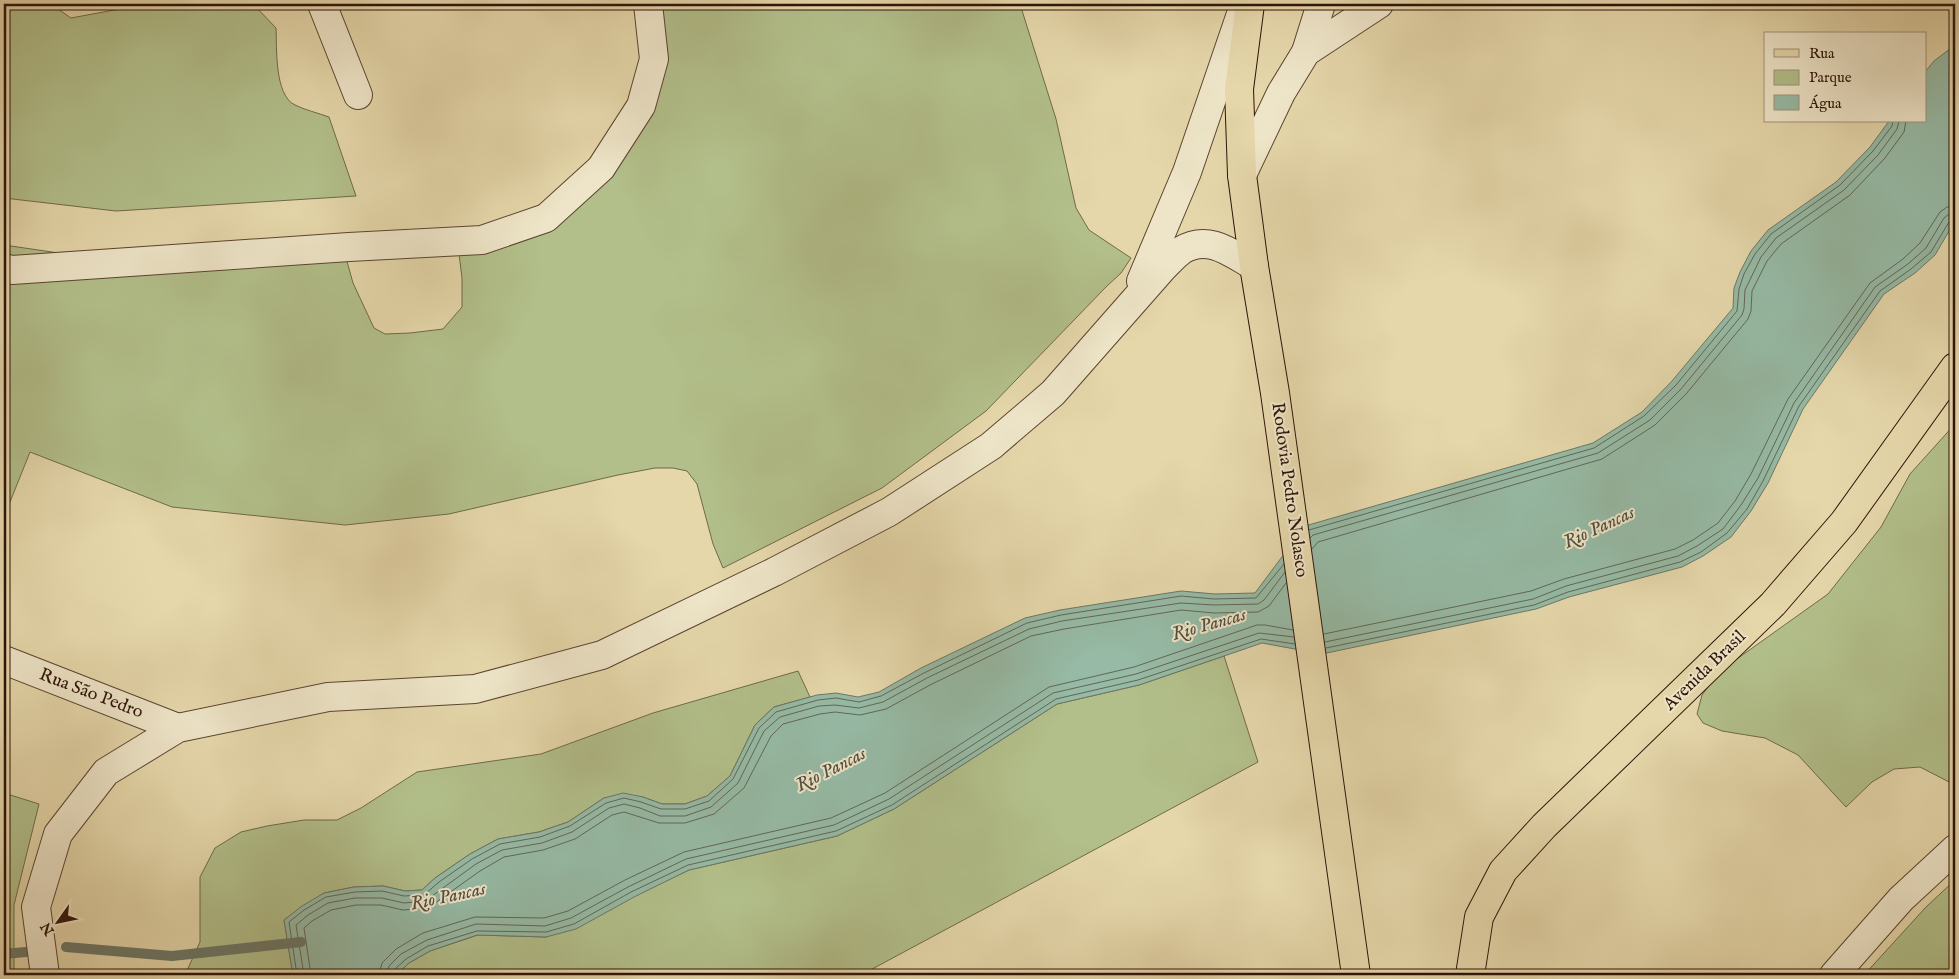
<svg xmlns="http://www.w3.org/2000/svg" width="1959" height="979" viewBox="0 0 1959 979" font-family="'IM FELL English',serif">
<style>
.green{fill:#b2bf8a;stroke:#70694a}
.water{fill:#96baa5;stroke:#6c7767}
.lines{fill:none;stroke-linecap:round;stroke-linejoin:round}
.shore{stroke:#626657;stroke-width:1}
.stream{stroke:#6c7767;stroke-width:10}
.minor-casing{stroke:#5c4431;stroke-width:30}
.major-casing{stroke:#2e1309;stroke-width:30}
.highway-casing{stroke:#2e1309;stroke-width:30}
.minor{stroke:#eee5c8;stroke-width:28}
.major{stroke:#e5d7aa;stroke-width:28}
.highway{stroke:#e5d7aa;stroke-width:28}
.labels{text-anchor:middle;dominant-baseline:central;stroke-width:4;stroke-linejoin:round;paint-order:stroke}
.street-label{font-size:18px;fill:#2e1309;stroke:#eee5c8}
.water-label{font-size:19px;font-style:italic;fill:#524d40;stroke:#eee5c8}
</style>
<rect width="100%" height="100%" fill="#e5d7aa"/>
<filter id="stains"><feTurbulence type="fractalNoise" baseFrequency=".004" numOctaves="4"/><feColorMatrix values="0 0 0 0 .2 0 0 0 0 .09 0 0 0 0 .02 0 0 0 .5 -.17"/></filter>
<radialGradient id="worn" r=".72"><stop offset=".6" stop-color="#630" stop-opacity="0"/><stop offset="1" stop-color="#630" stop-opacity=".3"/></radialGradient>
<g class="green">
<path d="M4,4H57L58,9L71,18L147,4H242L254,5L276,28C277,47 274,95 295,105C305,110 318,113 329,117L356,196L116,211L4,198Z"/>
<polygon points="649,4 1020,4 1056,119 1076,208 1089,230 1131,258 1121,273 1106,287 986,411 882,488 723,568 713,544 697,484 687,471 673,468 655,468 618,475 449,514 345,525 172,507 30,452 4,517 4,245 93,258 343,247 353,283 374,328 385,334 410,333 443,329 462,307 462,278 457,238 550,204 593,166 633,103"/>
<polygon points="1955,424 1955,682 1951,687 1955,690 1955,785 1920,767 1894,769 1872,782 1846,807 1798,755 1765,738 1722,731 1703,723 1697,714 1702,695 1720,671 1828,594 1881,527 1910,474"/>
<polygon points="1224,656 1258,762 861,975 396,975 409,963 430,951 478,935 546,937 689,870 837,836 894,809 1057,704 1139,685"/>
<polygon points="798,671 810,697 774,707 755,725 730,776 707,796 685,804 662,804 643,797 604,798 568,822 539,832 498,839 470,854 435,878 422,890 405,891 383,886 354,887 324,893 284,920 293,975 185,975 200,942 200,877 215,848 241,832 267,826 304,820 337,820 361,808 417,772 541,754 653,713"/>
<polygon points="4,793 39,804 14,905 14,975 4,975"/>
<polygon points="1955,880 1955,975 1864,975 1926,907"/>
</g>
<polygon class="water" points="1955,45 1955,221 1935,255 1915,273 1884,294 1803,409 1768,483 1751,511 1731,537 1703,556 1682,567 1569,597 1536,609 1322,654 1262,643 1139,685 1057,704 894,809 837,836 689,870 634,897 576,929 546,937 477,935 430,951 409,963 396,975 293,975 284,920 302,906 324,893 354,887 383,886 405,891 422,890 435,878 470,854 498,839 539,832 568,822 604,798 623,793 643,797 662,804 685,804 707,796 730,776 755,725 774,707 817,695 836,693 858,697 879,692 921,668 1025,618 1060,610 1181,591 1215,594 1255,593 1305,526 1593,443 1642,412 1672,381 1733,308 1734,288 1740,272 1751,251 1768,230 1836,182 1870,147 1889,121 1925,121 1925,72 1934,61"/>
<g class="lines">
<g class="shore">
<polyline points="1309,530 1594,448 1644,416 1676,385 1737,311 1739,289 1744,274 1755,254 1771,234 1840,185 1873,151 1892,126 1893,121"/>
<polyline points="1310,538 1313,535 1598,453 1650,420 1681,389 1742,315 1744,309 1745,290 1761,257 1776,238 1844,190 1878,155 1897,129 1899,121"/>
<polyline points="1312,549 1318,542 1602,459 1655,425 1686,394 1748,319 1751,311 1752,291 1767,261 1781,244 1850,195 1885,158 1904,132 1906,121"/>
<polyline points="1324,634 1531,591 1564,579 1675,549 1693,540 1718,523 1735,501 1751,474 1788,399 1870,283 1903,259 1920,243 1940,212 1947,207 1955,206"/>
<polyline points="1325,642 1533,599 1566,586 1678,556 1697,546 1723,529 1741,505 1758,478 1794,403 1875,287 1908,264 1926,248 1944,218 1949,214 1955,214"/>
<polyline points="1326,648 1534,605 1568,592 1680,562 1701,552 1727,533 1747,509 1763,481 1799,406 1880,291 1911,269 1931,252 1949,222 1955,220"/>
<polyline points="297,975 289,922 304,910 326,897 355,892 382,891 404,896 424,895 439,882 472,859 500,844 540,837 570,826 606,803 624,798 641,802 661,809 685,809 709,801 733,779 759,728 776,712 818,700 836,698 859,702 881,696 924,673 1027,623 1061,615 1181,596 1214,599 1256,598 1284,564"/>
<polyline points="304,975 296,925 308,915 328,903 355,898 382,898 404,903 425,901 476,864 502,850 542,843 572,832 609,808 624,804 640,808 660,816 685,816 711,807 738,783 764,731 780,717 819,706 835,705 859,708 883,702 927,678 1029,629 1062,621 1181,603 1214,605 1258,604 1264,600 1285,572"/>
<polyline points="311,975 304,928 312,921 331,910 356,905 381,905 403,910 428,908 480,871 504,857 543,850 575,839 612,815 624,812 659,823 685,823 714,814 744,788 771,736 783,724 820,714 835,712 860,715 886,709 930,685 1031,636 1064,629 1181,610 1214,613 1258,612 1269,606 1286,583"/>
<polyline points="379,975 382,963 396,949 423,933 475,917 544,918 568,911 625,880 684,852 831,818 885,793 1049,687 1134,667 1257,625 1265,625 1293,630"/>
<polyline points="387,975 389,966 401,954 427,940 476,924 545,926 571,918 628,887 686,859 834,825 889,799 1053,693 1136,674 1259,633 1294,637"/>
<polyline points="393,975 394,970 406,959 428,946 477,931 546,932 574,924 631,892 688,865 836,831 892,805 1056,699 1138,680 1261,639 1295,644"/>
</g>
<g class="stream">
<polyline points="66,947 172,956 301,942"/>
<polyline points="4,954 26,952"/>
</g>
<defs>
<g id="minor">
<polyline points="322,4 358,95"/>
<polyline points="1306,52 1321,4"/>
<polyline points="1242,175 1281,93 1306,52 1379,4"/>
<polyline points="4,268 12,270 349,247 482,240 546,218 601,168 641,106 654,59 648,4"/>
<polyline points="1141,281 1187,172 1243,8"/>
<polyline points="4,660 178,728"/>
<path d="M45,975L36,907L58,834L106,772L178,728L328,697L475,689L602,655L774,572L889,512L991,446L1053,393L1162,269C1168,263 1175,255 1182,250C1209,234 1231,253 1254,266"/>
<polyline points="1834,975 1901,899 1955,849"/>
</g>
<polyline id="major" points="1470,975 1479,917 1503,871 1544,826 1773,604 1844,522 1955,367"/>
<polyline id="highway" points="1250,4 1239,89 1242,175 1254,266 1275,393 1356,975"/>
</defs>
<use href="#minor" class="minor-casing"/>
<use href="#major" class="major-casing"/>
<use href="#highway" class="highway-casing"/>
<use href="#minor" class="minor"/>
<use href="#major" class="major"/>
<use href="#highway" class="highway"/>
</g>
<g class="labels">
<g class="street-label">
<text transform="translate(1289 490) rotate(82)">Rodovia Pedro Nolasco</text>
<text transform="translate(1705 671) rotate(-44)">Avenida Brasil</text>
<text transform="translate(91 694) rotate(21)">Rua São Pedro</text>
</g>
<g class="water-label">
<text transform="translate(1599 528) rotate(-25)">Rio Pancas</text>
<text transform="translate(1209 625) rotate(-16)">Rio Pancas</text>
<text transform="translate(831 770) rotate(-27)">Rio Pancas</text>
<text transform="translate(448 897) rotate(-12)">Rio Pancas</text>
</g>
</g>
<rect width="1959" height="979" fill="none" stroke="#e5d7aa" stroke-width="20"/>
<rect x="5" y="5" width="1949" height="969" fill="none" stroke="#2e1309" stroke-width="2.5"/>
<rect x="10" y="10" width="1939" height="959" fill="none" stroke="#2e1309"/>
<rect x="1764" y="32" width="162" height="90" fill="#eee5c8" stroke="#a1917c"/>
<rect x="1774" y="49" width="25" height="8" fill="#e5d7aa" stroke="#a1917c"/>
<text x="1809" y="58" font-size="15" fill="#2e1309">Rua</text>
<rect x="1774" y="70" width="25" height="15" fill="#b2bf8a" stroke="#a1917c"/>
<text x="1809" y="82" font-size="15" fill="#2e1309">Parque</text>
<rect x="1774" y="95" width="25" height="15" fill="#96baa5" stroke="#a1917c"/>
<text x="1809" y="108" font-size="15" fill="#2e1309">Água</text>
<g transform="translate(58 922) rotate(237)" stroke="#eee5c8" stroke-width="4" paint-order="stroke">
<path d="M0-4L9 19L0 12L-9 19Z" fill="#2e1309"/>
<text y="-8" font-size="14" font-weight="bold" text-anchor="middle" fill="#2e1309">N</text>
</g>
<rect width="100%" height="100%" filter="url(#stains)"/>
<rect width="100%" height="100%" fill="url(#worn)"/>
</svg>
